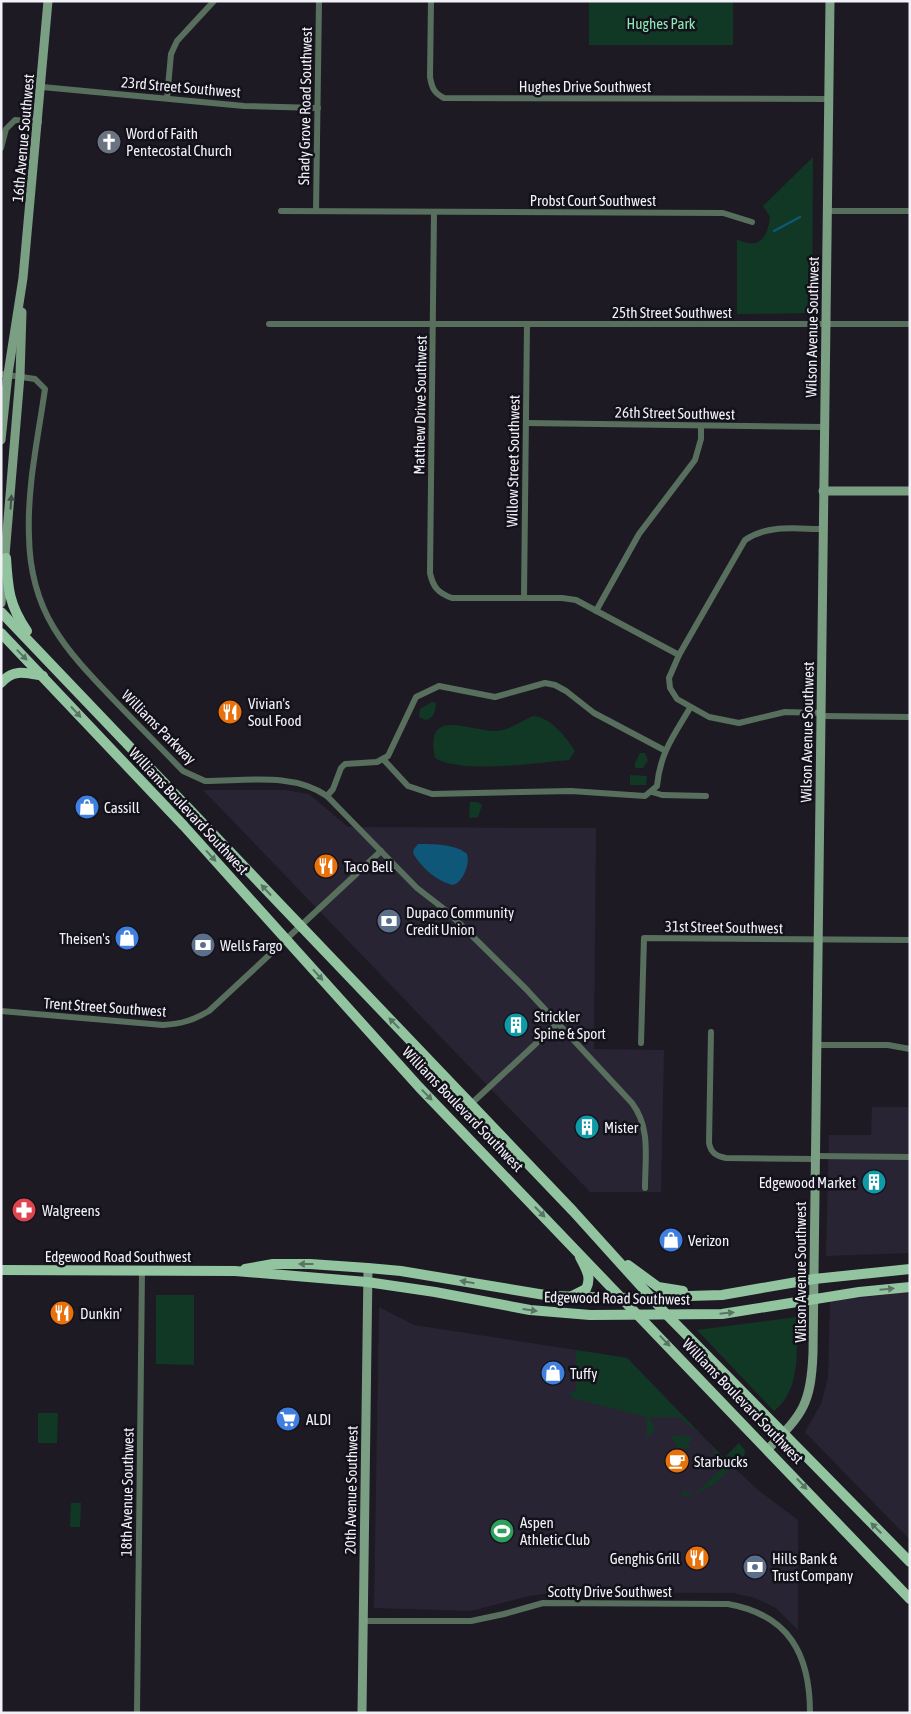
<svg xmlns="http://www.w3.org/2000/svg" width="911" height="1714" viewBox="0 0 911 1714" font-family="'Asap Condensed',sans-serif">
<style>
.built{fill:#282433}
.green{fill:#113824}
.water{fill:#0e5778}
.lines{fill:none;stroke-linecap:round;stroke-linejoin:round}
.stream{stroke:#0e5778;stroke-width:2.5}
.street{stroke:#586f5e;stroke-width:6}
.secondary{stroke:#7a9f83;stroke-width:9}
.primary{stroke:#93c4a0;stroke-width:10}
.oneway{fill:#415149}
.oneway2{fill:#597364}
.labels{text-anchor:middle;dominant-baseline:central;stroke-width:5;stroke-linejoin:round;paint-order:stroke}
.park-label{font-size:15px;fill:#8ce9b5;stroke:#13111a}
.street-label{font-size:15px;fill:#f3f1f8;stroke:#13111a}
.poi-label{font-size:15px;fill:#f3f1f8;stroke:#13111a;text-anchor:start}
</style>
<rect width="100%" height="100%" fill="#1d1a24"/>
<g class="built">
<polygon points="203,790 286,790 309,794 348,827 596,828 594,1049 664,1050 661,1192 590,1192"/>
<polygon points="872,1107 910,1107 910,1253 826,1256 829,1135 871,1135"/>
<polygon points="910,1292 910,1540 805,1432 821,1404 828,1377 830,1301"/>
<polygon points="379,1307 414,1325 627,1358 724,1458 758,1490 798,1520 798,1630 776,1608 755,1598 733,1593 559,1592 529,1596 471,1611 374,1608"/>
</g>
<g class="green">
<rect x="589" y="1" width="144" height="44"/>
<path d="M813,157L812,313L737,314V239C759,251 768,237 770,217L763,206Z"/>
<path d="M432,702L436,703C435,712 435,717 426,720L419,717L420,709Z"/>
<path d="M533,716C551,717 566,737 575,751L569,760C536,763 462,774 435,758C424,705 470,732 497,731C510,730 521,721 533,716Z"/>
<polygon points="640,753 645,753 648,760 643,768 635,768 635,763"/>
<polygon points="630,775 647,776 646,785 630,785"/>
<polygon points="470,802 478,802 482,805 478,817 469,818"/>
<polygon points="156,1295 194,1295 194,1365 156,1364"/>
<path d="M797,1317C796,1349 802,1389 774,1411L697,1330Z"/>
<path d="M576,1350L627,1358L724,1458L739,1443L745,1450L744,1456C725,1474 708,1496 681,1496L683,1491L695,1494L725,1465L718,1462C717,1450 704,1436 693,1428C688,1424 684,1424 681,1417H650L655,1430L647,1438V1417L572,1398L570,1392L576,1391Z"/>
<polygon points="38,1413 58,1413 57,1443 38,1443"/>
<polygon points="678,1435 693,1438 687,1444 690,1448 679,1448 670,1437"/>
<polygon points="71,1503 81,1503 80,1527 70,1527"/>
</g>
<path class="water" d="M418,844C433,844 456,844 467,854C470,864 463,882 453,885C437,882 420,866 413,853L414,849Z"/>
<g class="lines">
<polyline class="stream" points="774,231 800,217"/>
<g class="street">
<path d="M431,1L430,77C432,88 434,93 444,98L828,99"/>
<polyline points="42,87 244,106 318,108"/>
<polyline points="167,98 171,54 177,41 214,1"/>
<polyline points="1,148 6,129 15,120 39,122"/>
<polyline points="281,211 723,213 752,222"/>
<polyline points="316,211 319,1"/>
<polyline points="827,211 910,211"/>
<path d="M434,212L430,573C433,587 438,593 452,598H562L576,600L679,655L669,678L670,688L677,699L709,717L739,723L785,712L821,713"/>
<polyline points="269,324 910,324"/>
<path d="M1,374L35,379L45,389C38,438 27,487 29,536C30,612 65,649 114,700C137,724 160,747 183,771L205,781C245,781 293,772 327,796L417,888L448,912L526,989L632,1103C651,1128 645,1158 645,1188"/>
<polyline points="526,423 824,427"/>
<polyline points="524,598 527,324"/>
<polyline points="596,611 639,534 695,460 701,439 701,426"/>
<path d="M679,655L745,540C768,524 796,529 823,529"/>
<polyline points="821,716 910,717"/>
<path d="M383,759L408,786L432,794L571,791L645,796L657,786C660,753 674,735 690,708"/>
<polyline points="652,792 662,795 706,796"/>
<polyline points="327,796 333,789 341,768 345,764 377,762 388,756 416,697 439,686 495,697 545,683 555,685 566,691 594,713 664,750"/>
<path d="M1,1011L163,1025C182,1024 193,1020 209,1011L381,851"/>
<path d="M711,1032L709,1143C711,1153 716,1156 726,1158L815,1159"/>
<polyline points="641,1043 644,938 910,940"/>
<polyline points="816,1045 888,1045 910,1049"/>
<polyline points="471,1104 558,1023"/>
<polyline points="815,1156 910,1157"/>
<path d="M363,1621H471L504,1614L543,1603L728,1604C789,1615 810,1654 810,1713"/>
<polyline points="137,1713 142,1271"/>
</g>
<g class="secondary">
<polyline points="1,440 8,374 23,278 48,1"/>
<polyline points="823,491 910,491"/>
<polyline points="1,603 20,376 22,312"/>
<path d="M768,1449C803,1414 811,1404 813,1353L830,1"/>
<polyline points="362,1713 368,1268"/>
</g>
<g class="primary">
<path d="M6,558C8,589 9,605 27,631"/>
<polyline points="1,612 573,1211 667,1315 910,1562"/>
<polyline points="1,633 184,826 419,1087 910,1599"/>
<path d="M1,683C13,668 27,673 43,676"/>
<polyline points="628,1265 658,1287 683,1291"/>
<polyline points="245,1269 273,1264 310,1264 368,1268 401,1271 551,1296 623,1298 722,1295 814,1279 910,1269"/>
<polyline points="1,1270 235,1271 367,1282 435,1292 530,1310 590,1315 722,1314 859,1292 910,1287"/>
<path d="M572,1296L586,1289C592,1277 586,1269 580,1257"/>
</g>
</g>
<defs><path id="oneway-solid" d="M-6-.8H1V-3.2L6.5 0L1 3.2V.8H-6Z" transform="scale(1.25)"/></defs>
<use class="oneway" href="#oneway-solid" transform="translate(11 502) rotate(-86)"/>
<g class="oneway2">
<use href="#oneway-solid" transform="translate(22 655) rotate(46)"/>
<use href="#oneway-solid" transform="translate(76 712) rotate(47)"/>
<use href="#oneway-solid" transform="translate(211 856) rotate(48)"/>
<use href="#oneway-solid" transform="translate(266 890) rotate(-133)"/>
<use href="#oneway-solid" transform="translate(318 975) rotate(48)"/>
<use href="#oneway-solid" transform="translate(394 1023) rotate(-134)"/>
<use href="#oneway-solid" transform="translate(427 1095) rotate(46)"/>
<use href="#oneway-solid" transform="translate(540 1212) rotate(46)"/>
<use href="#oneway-solid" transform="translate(306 1264) rotate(-180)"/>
<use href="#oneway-solid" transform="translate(467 1282) rotate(-170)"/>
<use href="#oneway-solid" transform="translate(887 1289) rotate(-5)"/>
<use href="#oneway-solid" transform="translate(530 1310) rotate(8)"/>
<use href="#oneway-solid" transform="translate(727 1313) rotate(-6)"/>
<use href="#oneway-solid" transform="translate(665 1341) rotate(46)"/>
<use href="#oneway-solid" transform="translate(802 1484) rotate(47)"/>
<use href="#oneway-solid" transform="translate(876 1528) rotate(-135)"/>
</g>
<defs>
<symbol id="church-disc" viewBox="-11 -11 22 22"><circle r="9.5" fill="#6b7280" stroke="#13111a"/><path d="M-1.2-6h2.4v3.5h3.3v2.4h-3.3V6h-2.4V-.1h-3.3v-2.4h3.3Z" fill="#fff"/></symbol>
<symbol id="restaurant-disc" viewBox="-11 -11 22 22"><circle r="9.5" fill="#e8710a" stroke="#13111a"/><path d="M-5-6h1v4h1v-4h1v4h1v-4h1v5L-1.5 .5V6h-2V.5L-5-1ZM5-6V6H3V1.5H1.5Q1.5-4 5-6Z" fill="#fff"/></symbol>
<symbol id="shop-disc" viewBox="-11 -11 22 22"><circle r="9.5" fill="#3f7fe0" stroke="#13111a"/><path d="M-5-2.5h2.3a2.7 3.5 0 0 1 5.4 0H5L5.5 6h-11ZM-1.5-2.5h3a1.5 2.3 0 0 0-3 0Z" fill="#fff"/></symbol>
<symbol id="bank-disc" viewBox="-11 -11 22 22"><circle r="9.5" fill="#5c6f8a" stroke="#13111a"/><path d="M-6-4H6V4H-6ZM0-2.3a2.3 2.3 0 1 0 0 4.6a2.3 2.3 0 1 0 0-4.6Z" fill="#fff"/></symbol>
<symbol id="building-disc" viewBox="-11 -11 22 22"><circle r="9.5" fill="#0f9aa8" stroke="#13111a"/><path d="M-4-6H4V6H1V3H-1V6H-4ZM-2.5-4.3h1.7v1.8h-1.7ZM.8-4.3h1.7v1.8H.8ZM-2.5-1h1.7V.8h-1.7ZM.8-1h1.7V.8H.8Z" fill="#fff"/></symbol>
<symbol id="pharmacy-disc" viewBox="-11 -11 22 22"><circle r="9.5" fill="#e0444e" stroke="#13111a"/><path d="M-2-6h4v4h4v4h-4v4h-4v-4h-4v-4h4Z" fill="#fff"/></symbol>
<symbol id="supermarket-disc" viewBox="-11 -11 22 22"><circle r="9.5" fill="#3f7fe0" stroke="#13111a"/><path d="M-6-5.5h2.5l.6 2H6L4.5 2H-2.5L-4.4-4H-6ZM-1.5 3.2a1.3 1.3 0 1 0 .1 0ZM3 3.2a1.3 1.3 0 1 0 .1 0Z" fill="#fff"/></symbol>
<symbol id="cafe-disc" viewBox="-11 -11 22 22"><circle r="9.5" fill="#e8710a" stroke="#13111a"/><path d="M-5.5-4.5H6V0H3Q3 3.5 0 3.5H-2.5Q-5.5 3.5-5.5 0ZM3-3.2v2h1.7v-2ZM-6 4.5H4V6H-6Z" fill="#fff"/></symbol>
<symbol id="stadium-disc" viewBox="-11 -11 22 22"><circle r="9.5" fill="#2e9e5b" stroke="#13111a"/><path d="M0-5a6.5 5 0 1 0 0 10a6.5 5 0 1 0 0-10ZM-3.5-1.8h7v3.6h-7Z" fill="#fff"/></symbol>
</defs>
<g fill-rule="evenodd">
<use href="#church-disc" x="95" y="128" width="28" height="28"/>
<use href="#restaurant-disc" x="216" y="698" width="28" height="28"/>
<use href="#shop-disc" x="73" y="793" width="28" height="28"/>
<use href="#restaurant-disc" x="312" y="852" width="28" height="28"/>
<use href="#bank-disc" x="375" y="907" width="28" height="28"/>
<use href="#shop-disc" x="113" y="924" width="28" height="28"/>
<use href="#bank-disc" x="189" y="931" width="28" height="28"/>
<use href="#building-disc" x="502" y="1011" width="28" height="28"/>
<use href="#building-disc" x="573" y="1113" width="28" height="28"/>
<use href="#building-disc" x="860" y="1168" width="28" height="28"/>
<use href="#pharmacy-disc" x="10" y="1196" width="28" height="28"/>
<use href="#shop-disc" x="657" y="1226" width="28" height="28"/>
<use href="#restaurant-disc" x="48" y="1299" width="28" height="28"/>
<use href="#shop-disc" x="539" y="1359" width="28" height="28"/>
<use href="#supermarket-disc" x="274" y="1405" width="28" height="28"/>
<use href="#cafe-disc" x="663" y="1447" width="28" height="28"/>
<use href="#stadium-disc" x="488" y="1517" width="28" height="28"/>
<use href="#restaurant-disc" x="683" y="1544" width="28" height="28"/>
<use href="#bank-disc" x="741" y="1553" width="28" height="28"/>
</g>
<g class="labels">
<g class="park-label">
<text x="661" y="23">Hughes Park</text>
</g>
<g class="street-label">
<text x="585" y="86">Hughes Drive Southwest</text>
<text transform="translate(181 87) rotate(5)">23rd Street Southwest</text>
<text transform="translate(305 106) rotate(-89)">Shady Grove Road Southwest</text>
<text transform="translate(23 138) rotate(-85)">16th Avenue Southwest</text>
<text x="593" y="200">Probst Court Southwest</text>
<text x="672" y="312">25th Street Southwest</text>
<text transform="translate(812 327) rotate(-89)">Wilson Avenue Southwest</text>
<text transform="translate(420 405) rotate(-89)">Matthew Drive Southwest</text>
<text transform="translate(675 413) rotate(1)">26th Street Southwest</text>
<text transform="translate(513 461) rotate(-89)">Willow Street Southwest</text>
<text transform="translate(159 727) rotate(45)">Williams Parkway</text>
<text transform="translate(807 732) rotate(-89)">Wilson Avenue Southwest</text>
<text transform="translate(189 811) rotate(47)">Williams Boulevard Southwest</text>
<text transform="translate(724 927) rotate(1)">31st Street Southwest</text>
<text transform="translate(105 1007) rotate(4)">Trent Street Southwest</text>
<text transform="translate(463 1109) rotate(46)">Williams Boulevard Southwest</text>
<text x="118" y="1256">Edgewood Road Southwest</text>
<text transform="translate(800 1272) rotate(-90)">Wilson Avenue Southwest</text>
<text transform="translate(617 1298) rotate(1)">Edgewood Road Southwest</text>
<text transform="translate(743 1401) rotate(46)">Williams Boulevard Southwest</text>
<text transform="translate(351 1490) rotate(-89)">20th Avenue Southwest</text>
<text transform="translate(127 1492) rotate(-89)">18th Avenue Southwest</text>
<text x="610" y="1591">Scotty Drive Southwest</text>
</g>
<g class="poi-label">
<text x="126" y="133">Word of Faith<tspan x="126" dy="17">Pentecostal Church</tspan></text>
<text x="248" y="703">Vivian's<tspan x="248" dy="17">Soul Food</tspan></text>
<text x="104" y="807">Cassill</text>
<text x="344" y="866">Taco Bell</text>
<text x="406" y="912">Dupaco Community<tspan x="406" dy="17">Credit Union</tspan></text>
<text x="110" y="938" text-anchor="end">Theisen's</text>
<text x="220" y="945">Wells Fargo</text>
<text x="534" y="1016">Strickler<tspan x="534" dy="17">Spine &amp; Sport</tspan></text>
<text x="604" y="1127">Mister</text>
<text x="856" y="1182" text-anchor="end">Edgewood Market</text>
<text x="42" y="1210">Walgreens</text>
<text x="688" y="1240">Verizon</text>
<text x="80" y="1313">Dunkin'</text>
<text x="570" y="1373">Tuffy</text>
<text x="306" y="1419">ALDI</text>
<text x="694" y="1461">Starbucks</text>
<text x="520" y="1522">Aspen<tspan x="520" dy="17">Athletic Club</tspan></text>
<text x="680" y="1558" text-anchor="end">Genghis Grill</text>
<text x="772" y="1558">Hills Bank &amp;<tspan x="772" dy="17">Trust Company</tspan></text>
</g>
</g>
<rect width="911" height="1714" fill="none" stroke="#f3f1f8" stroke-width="5"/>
</svg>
